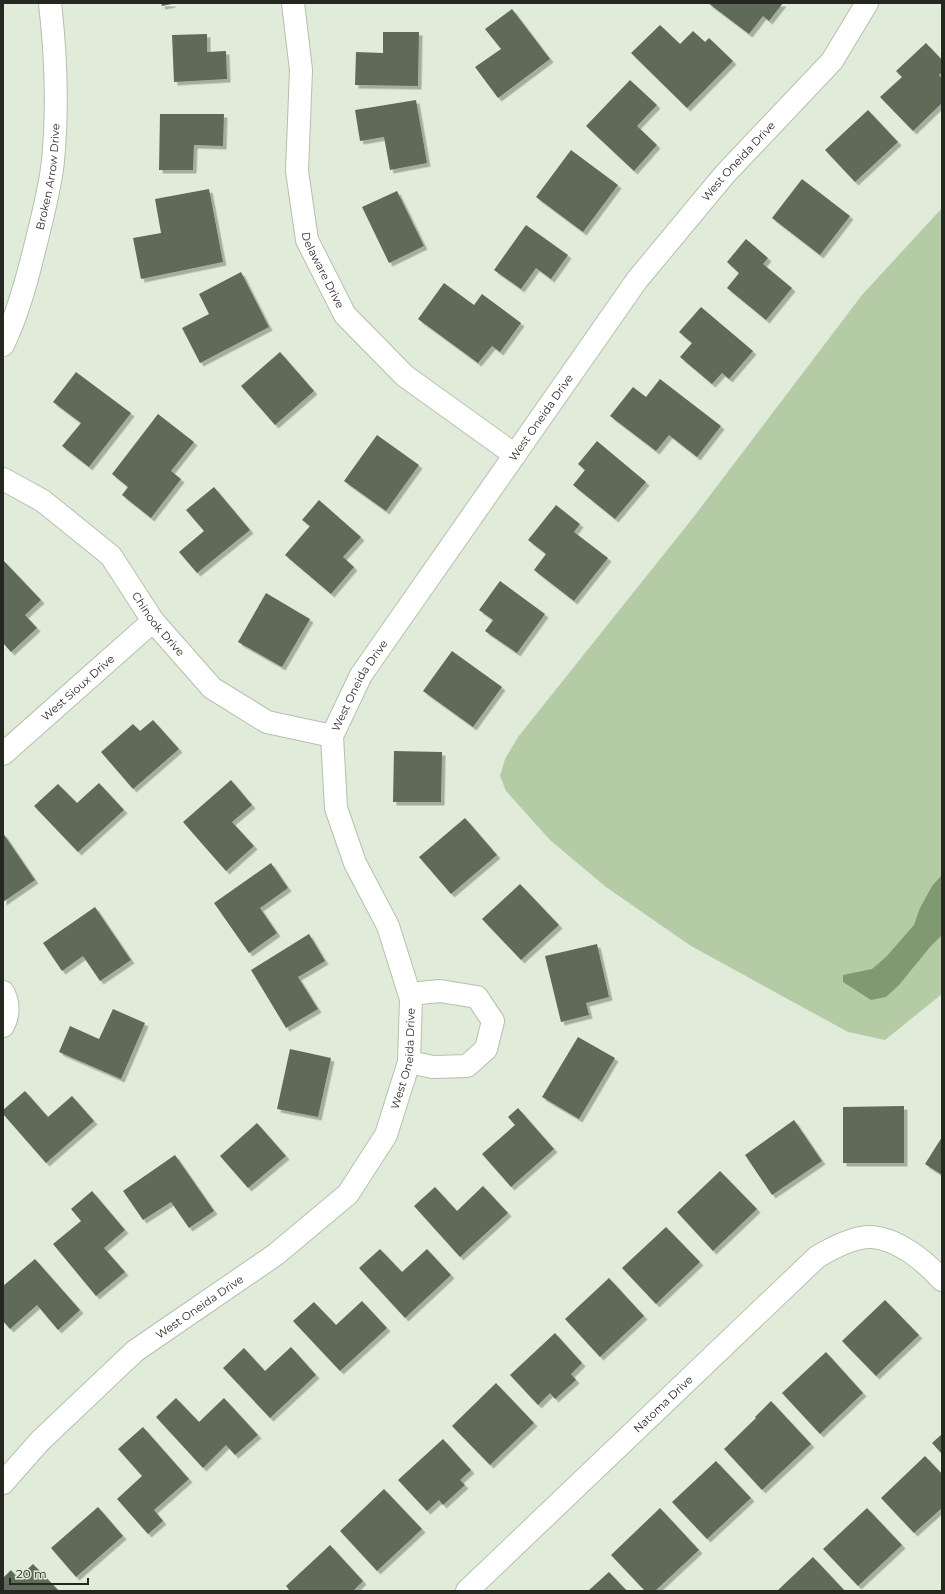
<svg xmlns="http://www.w3.org/2000/svg" width="945" height="1594" viewBox="0 0 945 1594" font-family="Montserrat,sans-serif">
<style>
.green{fill:#b4cba6}
.water{fill:#819973}
.building{fill:#5f6a59;filter:url(#shadow)}
.lines{fill:none;stroke-linecap:round;stroke-linejoin:round}
.minor-casing{stroke:#b4c0ad;stroke-width:24}
.minor{stroke:#fff;stroke-width:22}
.labels{text-anchor:middle;dominant-baseline:central;stroke-width:4;stroke-linejoin:round;paint-order:stroke}
.street-label{font-size:11px;fill:#242821;stroke:#e0ecd9}
</style>
<defs>
<filter id="shadow"><feDropShadow dx="3.5" dy="3.5" stdDeviation="0" flood-color="#0004"/></filter>
</defs>
<rect width="100%" height="100%" fill="#e0ecd9"/>
<polygon class="green" points="942,208 942,994 885,1040 848,1032 691,946 606,887 550,840 506,791 500,776 505,759 518,737 692,519 862,295"/>
<polygon class="water" points="942,875 942,935 930,947 899,985 886,997 871,1000 843,982 843,975 872,969 886,957 914,925 920,908 932,886"/>
<g class="building">
<polygon points="161,3 172,3 172,4 162,6"/>
<polygon points="708,3 783,3 769,21 763,16 749,34"/>
<polygon points="512,9 550,59 498,98 475,67 501,49 485,29"/>
<polygon points="660,25 680,44 693,31 705,42 709,38 733,61 687,108 631,53"/>
<polygon points="383,32 419,32 418,86 355,85 356,52 383,53"/>
<polygon points="207,34 207,52 226,51 227,79 174,82 172,35"/>
<polygon points="926,43 942,60 942,72 939,75 942,79 942,103 913,131 880,97 902,77 896,71"/>
<polygon points="630,80 657,105 637,126 657,145 634,171 586,126"/>
<polygon points="416,100 427,163 390,170 384,137 360,141 355,110"/>
<polygon points="868,110 898,142 855,182 825,150"/>
<polygon points="160,114 224,114 223,146 194,145 193,170 159,170"/>
<polygon points="571,150 618,185 583,232 536,197"/>
<polygon points="802,179 850,216 820,255 772,218"/>
<polygon points="209,189 223,262 141,279 133,238 161,233 155,199"/>
<polygon points="397,191 424,246 389,263 362,207"/>
<polygon points="526,225 568,255 551,279 536,268 521,289 494,270"/>
<polygon points="746,239 768,258 763,264 792,288 766,320 727,288 739,273 727,262"/>
<polygon points="241,272 269,327 200,363 182,328 209,314 199,294"/>
<polygon points="444,283 474,305 482,294 521,323 500,352 492,346 478,363 418,319"/>
<polygon points="701,307 753,351 729,379 722,373 712,384 680,357 692,343 679,332"/>
<polygon points="280,352 314,391 275,425 241,386"/>
<polygon points="76,372 131,413 89,467 62,446 81,423 53,402"/>
<polygon points="660,379 721,426 697,457 669,435 656,451 610,416 633,387 646,397"/>
<polygon points="158,414 194,442 171,471 181,479 151,518 122,495 128,487 112,474"/>
<polygon points="377,435 419,465 386,511 344,481"/>
<polygon points="597,441 646,482 615,519 573,485 585,470 578,464"/>
<polygon points="214,487 250,530 197,573 179,552 204,531 186,510"/>
<polygon points="319,500 361,537 343,557 354,567 331,594 285,555 310,526 302,520"/>
<polygon points="556,505 580,524 574,532 608,558 574,601 534,570 546,554 528,540"/>
<polygon points="3,560 41,600 25,615 37,628 11,652 3,643"/>
<polygon points="500,581 545,614 517,653 485,631 493,620 479,610"/>
<polygon points="266,593 310,619 282,667 238,642"/>
<polygon points="452,651 502,687 473,727 423,691"/>
<polygon points="153,720 179,749 133,789 101,752 133,724 140,731"/>
<polygon points="394,751 442,752 441,802 393,802"/>
<polygon points="231,780 252,805 232,822 254,846 226,871 183,822"/>
<polygon points="99,783 124,810 78,852 34,806 58,784 77,803"/>
<polygon points="465,818 497,855 451,894 419,857"/>
<polygon points="3,833 35,880 3,902"/>
<polygon points="271,863 288,888 260,908 277,933 249,953 214,903"/>
<polygon points="520,884 559,925 521,960 482,919"/>
<polygon points="95,907 131,960 100,981 83,956 62,971 43,943"/>
<polygon points="309,934 325,961 298,977 318,1009 286,1028 251,970"/>
<polygon points="597,944 609,997 586,1003 589,1015 561,1022 545,956"/>
<polygon points="113,1009 145,1023 121,1079 59,1052 70,1026 99,1039"/>
<polygon points="578,1037 615,1058 579,1119 542,1097"/>
<polygon points="290,1049 331,1058 318,1117 277,1109"/>
<polygon points="25,1091 48,1117 72,1096 94,1121 46,1163 3,1114 3,1110"/>
<polygon points="904,1106 904,1163 843,1163 843,1107"/>
<polygon points="518,1108 554,1149 511,1187 482,1154 515,1125 508,1117"/>
<polygon points="794,1120 822,1161 772,1195 745,1155"/>
<polygon points="257,1123 286,1156 248,1188 220,1156"/>
<polygon points="942,1137 942,1175 925,1164"/>
<polygon points="175,1155 214,1211 189,1228 171,1202 143,1220 123,1191"/>
<polygon points="720,1171 757,1209 713,1251 677,1212"/>
<polygon points="483,1186 508,1213 460,1257 414,1206 435,1187 457,1211"/>
<polygon points="92,1191 125,1230 104,1248 125,1272 96,1296 53,1244 81,1221 71,1209"/>
<polygon points="666,1227 700,1262 656,1304 622,1268"/>
<polygon points="380,1249 402,1272 427,1249 451,1275 405,1318 359,1268"/>
<polygon points="35,1259 80,1310 58,1330 37,1305 10,1329 3,1321 3,1286"/>
<polygon points="609,1278 644,1316 600,1357 565,1319"/>
<polygon points="885,1300 919,1335 876,1376 842,1341"/>
<polygon points="362,1301 387,1328 340,1371 293,1321 314,1302 336,1325"/>
<polygon points="555,1333 582,1363 571,1374 576,1380 555,1399 550,1393 538,1405 510,1375"/>
<polygon points="291,1347 316,1375 270,1418 223,1368 244,1348 265,1371"/>
<polygon points="826,1352 863,1393 820,1434 782,1393"/>
<polygon points="496,1383 534,1423 490,1465 452,1426"/>
<polygon points="176,1398 199,1422 224,1398 258,1435 235,1455 226,1445 203,1468 156,1417"/>
<polygon points="771,1401 811,1444 762,1490 724,1449 756,1418 755,1417"/>
<polygon points="143,1427 189,1479 154,1510 163,1521 148,1534 117,1499 142,1476 118,1449"/>
<polygon points="942,1434 942,1454 932,1443"/>
<polygon points="443,1439 471,1470 460,1480 465,1485 443,1505 439,1500 427,1511 398,1480"/>
<polygon points="925,1456 942,1474 942,1508 914,1533 881,1498"/>
<polygon points="716,1461 751,1498 707,1539 672,1502"/>
<polygon points="384,1489 422,1529 377,1571 340,1531"/>
<polygon points="98,1507 123,1536 76,1577 51,1548"/>
<polygon points="660,1508 699,1550 655,1591 645,1591 611,1555"/>
<polygon points="867,1508 902,1545 858,1586 823,1549"/>
<polygon points="330,1545 363,1581 353,1591 290,1591 286,1586"/>
<polygon points="813,1557 845,1591 777,1591"/>
<polygon points="33,1564 59,1591 3,1591 3,1578 11,1570 18,1578"/>
<polygon points="609,1572 627,1591 588,1591"/>
</g>
<g class="lines">
<defs>
<g id="minor">
<path id="s1" d="M293,3L301,70L297,171L307,240L345,315L405,376L515,455"/>
<path id="s2" d="M3,345C18,314 27,280 35,247C42,219 50,189 53,161C58,108 56,55 50,3"/>
<path id="s3" d="M3,479L43,501L111,556L153,621L212,688L267,722L332,736"/>
<path id="s4" d="M3,754L153,621"/>
<path d="M3,992C9,1002 9,1016 3,1026"/>
<polyline points="409,1062 433,1067 467,1066 486,1049 493,1021 477,997 440,991 410,994"/>
<path id="s5" d="M3,1483L40,1441L135,1351L275,1255L348,1194L386,1135L409,1062L411,999L388,926L355,863L336,808L332,736L361,675L637,280L725,174L832,61L867,3"/>
<path id="s6" d="M467,1591L817,1257C832,1248 854,1236 872,1237C898,1239 925,1261 942,1280"/>
</g>
</defs>
<use href="#minor" class="minor-casing"/>
<use href="#minor" class="minor"/>
</g>
<g class="labels">
<g class="street-label">
<text stroke="none"><textPath href="#s5" startOffset="1645">West Oneida Drive</textPath></text>
<text stroke="none"><textPath href="#s2" startOffset="175">Broken Arrow Drive</textPath></text>
<text stroke="none"><textPath href="#s1" startOffset="272">Delaware Drive</textPath></text>
<text stroke="none"><textPath href="#s5" startOffset="1321">West Oneida Drive</textPath></text>
<text stroke="none"><textPath href="#s3" startOffset="216">Chinook Drive</textPath></text>
<text stroke="none"><textPath href="#s5" startOffset="997">West Oneida Drive</textPath></text>
<text stroke="none"><textPath href="#s4" startOffset="100">West Sioux Drive</textPath></text>
<text stroke="none"><textPath href="#s5" startOffset="601">West Oneida Drive</textPath></text>
<text stroke="none"><textPath href="#s5" startOffset="265">West Oneida Drive</textPath></text>
<text stroke="none"><textPath href="#s6" startOffset="271">Natoma Drive</textPath></text>
</g>
</g>
<rect width="945" height="1594" fill="none" stroke="#242821" stroke-width="8"/>
<path d="M10 1578v6h78v-6" fill="none" stroke="#242821" stroke-width="2"/>
<text x="16" y="1578" font-size="12" fill="#242821" stroke="#e0ecd9" stroke-width="3" paint-order="stroke">20 m</text>
</svg>
